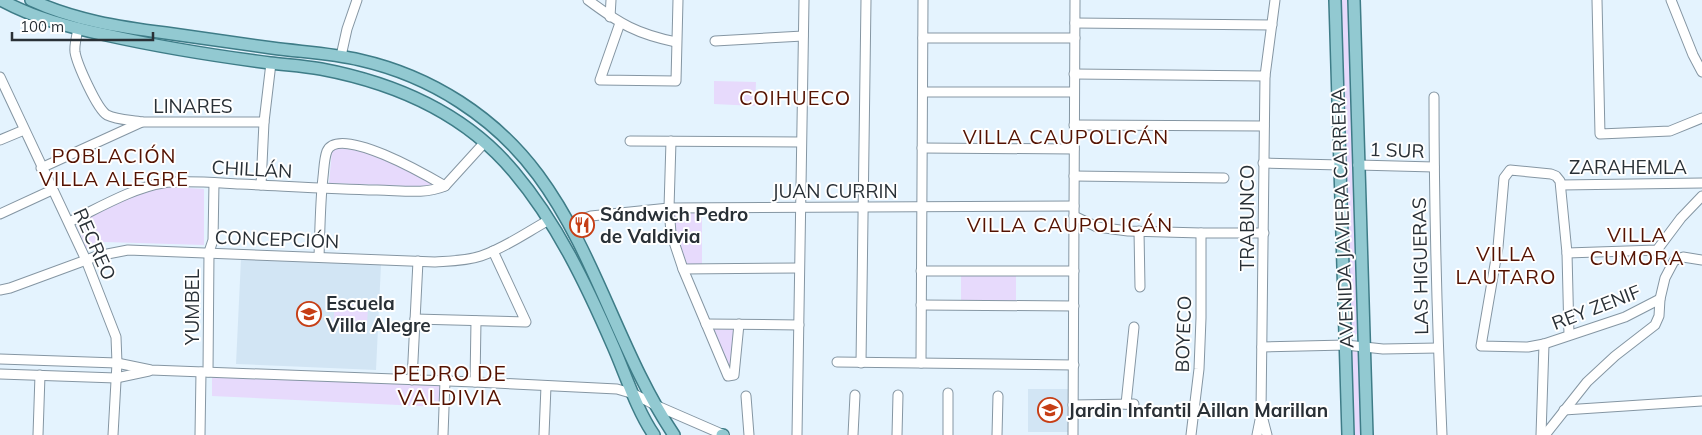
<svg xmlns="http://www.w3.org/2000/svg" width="1702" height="435" viewBox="0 0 1702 435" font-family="Mulish,sans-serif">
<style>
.built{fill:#d2e5f4}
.green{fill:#e7dafc}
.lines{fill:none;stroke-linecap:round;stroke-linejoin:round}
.minor-casing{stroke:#8596a3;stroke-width:11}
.major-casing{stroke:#3e7c87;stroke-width:14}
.minor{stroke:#fff;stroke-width:9}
.major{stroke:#92c9d1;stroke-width:11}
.labels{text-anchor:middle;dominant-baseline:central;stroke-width:4;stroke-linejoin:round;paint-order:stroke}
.street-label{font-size:19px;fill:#293036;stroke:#fff}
.poi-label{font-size:19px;font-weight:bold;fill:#293036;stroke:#fff;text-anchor:start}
.neighbourhood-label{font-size:20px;letter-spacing:1px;fill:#541201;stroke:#fff}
.quarter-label{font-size:21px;letter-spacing:1px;fill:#541201;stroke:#fff}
</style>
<rect width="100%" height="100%" fill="#e4f3fe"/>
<g class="built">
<polygon points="241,259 381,265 376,370 236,364"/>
<rect x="1028" y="389" width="43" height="43"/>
</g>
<g class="green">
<polygon points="1340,0 1348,0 1360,295 1360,334 1350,335"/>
<polygon points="714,81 756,82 755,106 714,104"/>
<polygon points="337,147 370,153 433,181 434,185 433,187 329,183 332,151"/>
<polygon points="154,186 204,189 204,245 105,242 86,248 75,221"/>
<polygon points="673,212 702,212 702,264 686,264 675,234"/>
<polygon points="961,274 1016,275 1016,302 961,302"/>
<polygon points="335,304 368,306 367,326 333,324"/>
<polygon points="712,327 735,327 731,372"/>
<polygon points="1351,351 1360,352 1364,435 1355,435"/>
<polygon points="212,376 442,385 440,407 212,396"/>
</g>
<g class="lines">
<defs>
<g id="minor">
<path d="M588,0C620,24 637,34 676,42"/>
<polyline points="1597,0 1600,134 1670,131 1702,118"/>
<polyline points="1671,0 1693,55 1702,72"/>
<polyline points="610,17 611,0"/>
<polyline points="620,23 600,80 676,81 678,0"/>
<polyline points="1075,23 1272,25"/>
<path d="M78,28C77,36 74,45 75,52C77,64 97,109 107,115C117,120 131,120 142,122"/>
<polyline points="923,38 1075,38"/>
<polyline points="715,41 803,36"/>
<polyline points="341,56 347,29 357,0"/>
<polyline points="1074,74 1265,76"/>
<polyline points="0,77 86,260 116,337 117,363 113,435"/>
<polyline points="923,92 1074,92"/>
<path d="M1434,97C1434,209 1437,322 1442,435"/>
<polyline points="1074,125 1264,126"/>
<polyline points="0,140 24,130"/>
<polyline points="630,141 801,142"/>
<polyline points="671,141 669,208 671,233 683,269 728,376 734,375 739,324"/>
<polyline points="922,148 1074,149"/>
<polyline points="1263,163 1340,165"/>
<polyline points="1358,165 1434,167"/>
<polyline points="41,168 142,122 264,122"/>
<polyline points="1074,176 1224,178"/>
<polyline points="261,185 264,122 271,63"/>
<polyline points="1561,185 1702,183"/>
<polyline points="0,214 52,190"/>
<polyline points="1074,216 1097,227 1128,231 1201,233 1264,233"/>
<path d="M69,222C97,209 132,188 163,183C184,180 218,183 240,184C285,186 331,189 377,190C399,190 424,195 445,186L485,142"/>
<polyline points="569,224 591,216 669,208 1074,206"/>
<polyline points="1139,231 1140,287"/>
<polyline points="1567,253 1657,250 1681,218 1702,196"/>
<path d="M319,257C320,230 320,204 323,177C324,169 324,159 327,151C339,124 428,176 445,186"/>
<polyline points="683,269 799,268"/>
<polyline points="921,271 1074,271"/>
<path d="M0,290L10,288L97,256L128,250L435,262C450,261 466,261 481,256C505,248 527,232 549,220"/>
<polyline points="921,305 1074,306"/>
<polyline points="415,319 526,322 493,251"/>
<polyline points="706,324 799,325"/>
<polyline points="1569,335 1567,253 1560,181 1556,176 1551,174 1510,170 1504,178 1498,247 1481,346 1528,347 1544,344 1625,317 1660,299"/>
<polyline points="1262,347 1346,345 1383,349 1438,348"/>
<polyline points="0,359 117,363 151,370 475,382 617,389 634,394 655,405 724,435"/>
<polyline points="837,362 1074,365"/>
<polyline points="861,363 866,0"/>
<polyline points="921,363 923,0"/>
<polyline points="208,372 209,252 213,240 214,183"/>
<polyline points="0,374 116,378 149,371"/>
<polyline points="412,380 418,261"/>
<polyline points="475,382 476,321"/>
<polyline points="746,396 749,435"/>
<polyline points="1126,404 1134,327"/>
<polyline points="1073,405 1134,404"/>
<polyline points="1564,410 1702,401"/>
<polyline points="38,435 40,375"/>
<polyline points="200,435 201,372"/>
<polyline points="443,435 445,381"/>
<polyline points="544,435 546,386"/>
<polyline points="797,435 804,0"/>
<polyline points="853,435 855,395"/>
<polyline points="897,435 898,395"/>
<polyline points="948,435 948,393"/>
<polyline points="997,435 998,396"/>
<polyline points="1073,435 1075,0"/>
<polyline points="1191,435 1199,369 1201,318 1201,233"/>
<polyline points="1257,435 1261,415"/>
<polyline points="1267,435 1261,412 1265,76 1275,0"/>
<polyline points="1541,435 1544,344"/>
<polyline points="1545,435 1587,382 1615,356 1655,325 1659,316 1660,299 1665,278 1674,261 1683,257 1702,260"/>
</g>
<g id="major">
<path d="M1,0C34,18 69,27 106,35C160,47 216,56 270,63C287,65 304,66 321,69C395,83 465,113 514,172C557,223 586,284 613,346C625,373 637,411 654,435"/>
<path d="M31,0C74,20 119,27 166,33C201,38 236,43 272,48C301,52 331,53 360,60C431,76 495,117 538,175C596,253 620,355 674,435"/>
<polyline points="1335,0 1348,435"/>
<polyline points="1354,0 1367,435"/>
<polyline points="722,435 723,435"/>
</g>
</defs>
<use href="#minor" class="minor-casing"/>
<use href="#major" class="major-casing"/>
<use href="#minor" class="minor"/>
<use href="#major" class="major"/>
</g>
<defs>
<symbol id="restaurant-ring" viewBox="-11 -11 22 22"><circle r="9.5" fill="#fff" stroke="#c63e15" stroke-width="1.5"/><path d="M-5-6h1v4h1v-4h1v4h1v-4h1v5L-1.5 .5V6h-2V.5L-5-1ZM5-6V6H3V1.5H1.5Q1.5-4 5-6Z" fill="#c63e15"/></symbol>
<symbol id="school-ring" viewBox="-11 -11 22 22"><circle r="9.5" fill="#fff" stroke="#c63e15" stroke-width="1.5"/><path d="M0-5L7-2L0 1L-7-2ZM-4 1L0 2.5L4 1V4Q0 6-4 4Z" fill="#c63e15"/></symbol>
</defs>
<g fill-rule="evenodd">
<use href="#restaurant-ring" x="568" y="211" width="28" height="28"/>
<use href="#school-ring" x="295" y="300" width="28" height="28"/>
<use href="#school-ring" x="1036" y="396" width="28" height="28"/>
</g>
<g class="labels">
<g class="street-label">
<text x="193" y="106">LINARES</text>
<text transform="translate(1397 150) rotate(2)">1 SUR</text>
<text x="1628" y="167">ZARAHEMLA</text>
<text transform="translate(252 169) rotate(3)">CHILLÁN</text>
<text x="835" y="191">JUAN CURRIN</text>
<text transform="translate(1247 218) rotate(-90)">TRABUNCO</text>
<text transform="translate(1342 218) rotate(-92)">AVENIDA JAVIERA CARRERA</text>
<text transform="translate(277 239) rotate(2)">CONCEPCIÓN</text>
<text transform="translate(95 244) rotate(66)">RECREO</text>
<text transform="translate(1420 266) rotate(-91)">LAS HIGUERAS</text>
<text transform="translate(192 307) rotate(-90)">YUMBEL</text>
<text transform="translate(1596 307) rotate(-21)">REY ZENIF</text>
<text transform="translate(1183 334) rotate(-88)">BOYECO</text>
</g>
<g class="poi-label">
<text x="600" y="214">Sándwich Pedro<tspan x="600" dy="22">de Valdivia</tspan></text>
<text x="326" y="303">Escuela<tspan x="326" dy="22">Villa Alegre</tspan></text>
<text x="1068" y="410">Jardin Infantil Aillan Marillan</text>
</g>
<g class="neighbourhood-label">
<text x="795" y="97">COIHUECO</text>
<text x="1066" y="136">VILLA CAUPOLICÁN</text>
<text x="114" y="155">POBLACIÓN<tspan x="114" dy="23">VILLA ALEGRE</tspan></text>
<text x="1070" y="224">VILLA CAUPOLICÁN</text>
<text x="1637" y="234">VILLA<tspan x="1637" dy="23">CUMORA</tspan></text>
<text x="1506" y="253">VILLA<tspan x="1506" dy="23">LAUTARO</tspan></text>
</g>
<g class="quarter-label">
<text x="450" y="373">PEDRO DE<tspan x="450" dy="24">VALDIVIA</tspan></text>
</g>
</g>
<path d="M12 32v8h141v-8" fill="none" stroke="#293036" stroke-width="2.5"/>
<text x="20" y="32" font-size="15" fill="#293036" stroke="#ffffff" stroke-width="4" paint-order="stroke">100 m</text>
</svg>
